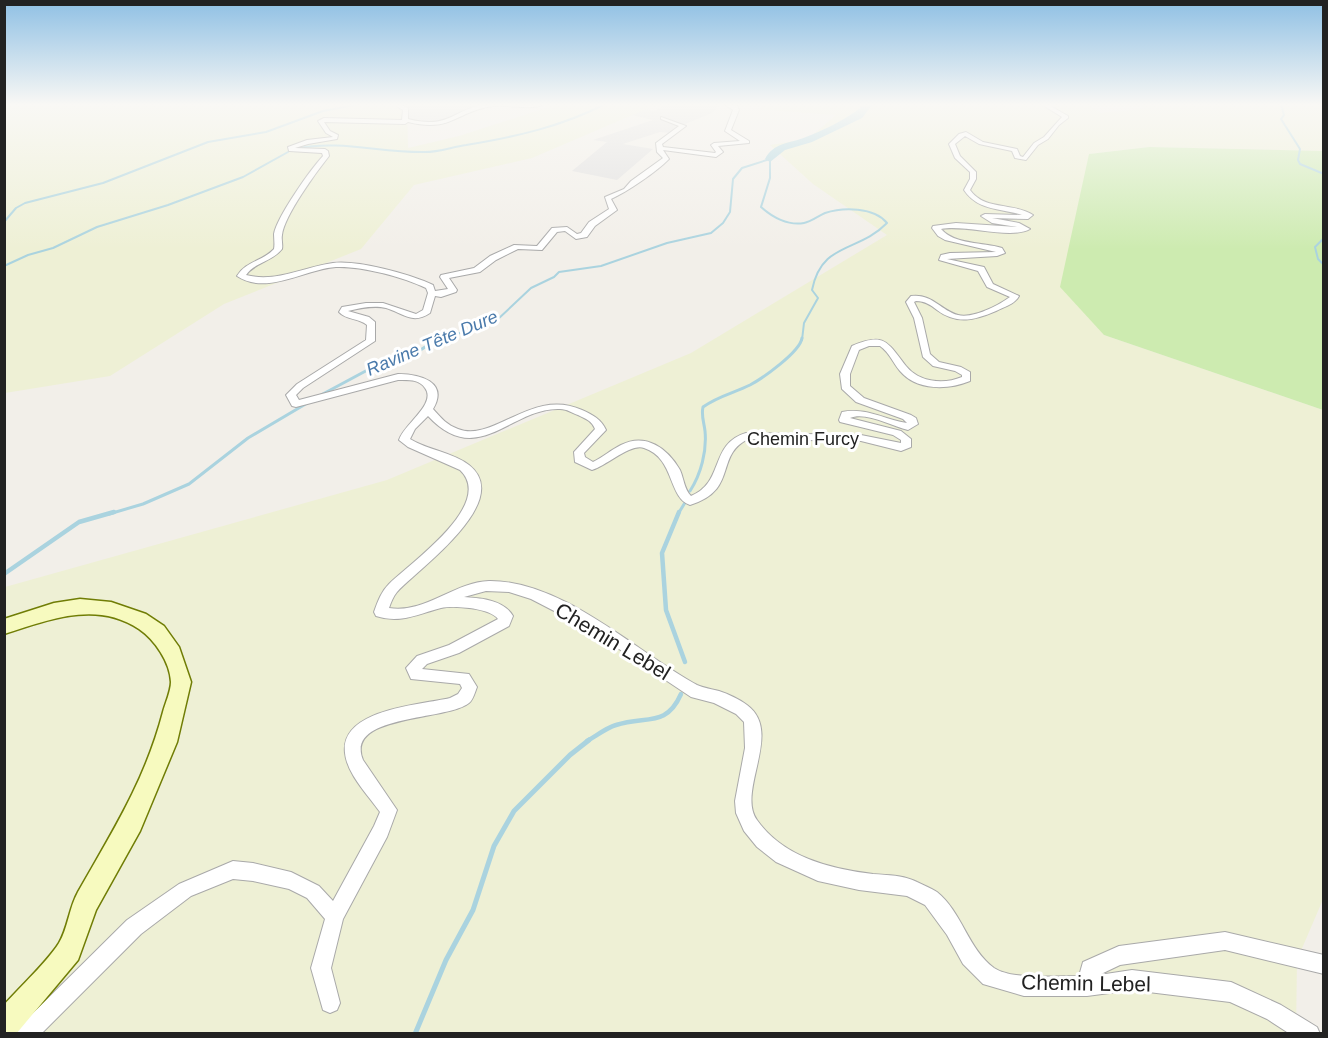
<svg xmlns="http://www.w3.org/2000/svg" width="1328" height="1038" viewBox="0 0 1328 1038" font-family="Helvetica,sans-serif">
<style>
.residential{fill:#e0dfdf}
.farmland{fill:#eef0d5}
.grass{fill:#cdebb0}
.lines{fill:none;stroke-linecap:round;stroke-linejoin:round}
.stream-far3{stroke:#aad3df;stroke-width:2}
.stream-far2{stroke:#aad3df;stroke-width:3}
.stream-far1{stroke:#aad3df;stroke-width:4.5}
.stream{stroke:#aad3df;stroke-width:5}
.river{fill:#aad3df;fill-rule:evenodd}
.street-casing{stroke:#a9a9a9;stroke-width:2}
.secondary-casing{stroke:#707d05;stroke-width:3}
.street{fill:#fff;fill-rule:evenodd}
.secondary{fill:#f7fabf;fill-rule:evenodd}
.labels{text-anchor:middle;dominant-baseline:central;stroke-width:6;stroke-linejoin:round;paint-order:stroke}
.far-water-label{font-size:18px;font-style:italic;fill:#4a7aab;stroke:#fff}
.far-street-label{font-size:18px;fill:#222;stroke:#fff}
.street-label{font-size:21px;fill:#222;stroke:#fff}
</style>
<rect width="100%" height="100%" fill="#f2efe9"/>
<g class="residential">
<polygon points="400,104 542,104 534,106 486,106 447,123 434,125 406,120"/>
<polygon points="668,104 721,104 712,113 680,126 670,133 660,132 623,144 653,149 617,180 572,171 607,142 593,140 653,120 627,114 645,109 654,111"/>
</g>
<g class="farmland">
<polygon points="22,104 411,104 407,106 408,148 459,136 558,104 658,104 532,158 414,185 361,249 224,304 110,376 5,393 5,108"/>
<polygon points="770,104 1087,104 1101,113 1143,109 1140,104 1323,104 1323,151 1149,147 1089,154 1104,335 1323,410 1324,897 1297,960 1296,1033 5,1034 5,587 387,480 691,353 887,235 813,184 770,145 808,139 836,115 757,109"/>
</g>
<polygon class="grass" points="1149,147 1323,151 1323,410 1104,335 1060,287 1089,154"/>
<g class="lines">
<g class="stream-far3">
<polyline points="1281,104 1284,115 1281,119 1300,149 1298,160 1300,164 1324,174"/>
<path d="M298,148C341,140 382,153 425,152C439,152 452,147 466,145C514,137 561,127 605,104"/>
<polyline points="4,222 16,208 25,203 103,183 208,142 266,132 323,111 360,104"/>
<polyline points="1324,238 1315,247 1318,259 1324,265"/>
<polyline points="4,266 28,255 53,248 97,227 168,205 243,177 288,152"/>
<path d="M440,340L497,320L531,288L554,277L559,272L601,266L667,243L711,233L723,223L730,212L733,179L742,168L770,159V178L761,207C772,217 788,226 804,223C811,222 818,216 825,213C843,207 874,207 887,223C858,253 822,241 812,290L818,298L804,323L802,340"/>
</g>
<g class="stream-far2">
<polyline points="321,395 401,352 422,349 434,341 445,338"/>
<path d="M690,491C701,474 707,451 705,431C704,422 701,416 703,407C718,396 734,393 750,385C763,378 800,352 802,338"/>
<polyline points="109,514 143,504 189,484 248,438 309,402"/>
<polyline points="678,514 686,501"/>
</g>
<g class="stream-far1">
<polyline points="679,512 662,553 666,610 685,662"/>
<polyline points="4,574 79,522 114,512"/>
<path d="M587,741C596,736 606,728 616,725C646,715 666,728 681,694"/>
</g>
<polyline class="stream" points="415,1034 446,960 473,910 494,846 514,811 570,755 589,740"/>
<path class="river" d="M863,104H873L862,118L812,142L785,150L770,162L765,159C774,142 789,144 806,137C818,133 858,114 863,104Z"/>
<defs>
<path id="street" d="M393,104H400L408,108V119C451,130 453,108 488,104C506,102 527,103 545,104C529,111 510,104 493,106C456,111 452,133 408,122L405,124L324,122L330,131L338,135L337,139L308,144L295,148L325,149L328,151L329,156C317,171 284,216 282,235C281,240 283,244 282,249C272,262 255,262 246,275C276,283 303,267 333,263C358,260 410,274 433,285L435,291L448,289L440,277L441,275L474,268L490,256L514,245L537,246L552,228L567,227L577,234L581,233L589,222L609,209L605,197L624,189L631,181L663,158L657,152L656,143L679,126L661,119V117L686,126L662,144L663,147L715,153L716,152L711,145L714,143L740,141L725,131L733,110L724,104L737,106L739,110L731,130L749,141V143L718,146L723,152L716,157L663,150L669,159C656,172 627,192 611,199L617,210L595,226L587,237L576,239L565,231L557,232L542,250L518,249L496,260L480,272L449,278L457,290L456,292L441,297L435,296L430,313C412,325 403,313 386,308C374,305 360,308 348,311L369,317L375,322V341L303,388L296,395L299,400L398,374C420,374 449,382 433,409C441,418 447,425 458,429C494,443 532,387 582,410C593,415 601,419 606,430L584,453L585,457L593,462C603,457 611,450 621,445C646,432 668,449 680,470C684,479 684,489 691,496C725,482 709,444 746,433L861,435L901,443V440L893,435L840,422L839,420L842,412C866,407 885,420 907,423L903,419L856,402L842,389L840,374L852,346C885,332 887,342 906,366C919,382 943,385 962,377V375L955,371L933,366L923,357L914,318L906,302L911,296C932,293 940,310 958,315C973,319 999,305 1010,297L987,287L978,271L939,260L941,255L950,253L996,252L945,240L938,236L932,228L933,226L956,223L1017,227L992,223L981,216L985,214L1022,215C1000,208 978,211 964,190L970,179V172L955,158L949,144L959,134L966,132L983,142L1017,149L1020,156L1023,157L1034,143L1044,137L1062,117L1041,104H1047L1068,116V118L1059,125L1048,139L1038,145L1026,160L1015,158L1012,151L979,144L965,136L955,144L960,156L976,172V179L970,190C985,211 1013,202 1033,215L1028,219L992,218L1019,223L1030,229C1011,240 965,224 941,229C955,245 983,242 1002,248L1005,253L997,256L947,259L984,267L993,284L1019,296C1015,304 1004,307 996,311C975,320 957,325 937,310C931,305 925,301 916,301L914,302L922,318L930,354L939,362L961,367L970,372V381C948,390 917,391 900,371C893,363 890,353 880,346H869L859,350L850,374V386L864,398L911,415L916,418L918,424L908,430C892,426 865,411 850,418L901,431L911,439V447L901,451L861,441L748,439C714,456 739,490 690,505C668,498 675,458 644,448C631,443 606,466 592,470L575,462L574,452L595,429C592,421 586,419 578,415C572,413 567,409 560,409C511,407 478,470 428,416L415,429L410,439C428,450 452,452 469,465C515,501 418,569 397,592C393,597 391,602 389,608C425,614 454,582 489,581C562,580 635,651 697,685C704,688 712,689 719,691C728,694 739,699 747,705C784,732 736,791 757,820C783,857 830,869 873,874C887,875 904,875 917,882C923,885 931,888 937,892C962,912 968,949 994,968C1012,980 1057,976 1079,976L1083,962L1119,946L1225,932L1324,955V974L1225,950L1120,965L1099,975L1132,970L1231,982L1281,1005L1317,1027L1320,1034H1290L1267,1019L1230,1002L1132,990L1087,996H1024L983,984L963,964L947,935L925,905L907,896L859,890L818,881L776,862L757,847L744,831L736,813L735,801L745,748L744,722L736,714L714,703L691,697L589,629L531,599L509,592L486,591L464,597C481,598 504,600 513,616L509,626L459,653L427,664L422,669L469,674L477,687C475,692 473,700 469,703C447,721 344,714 363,760L397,810L387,837L343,919L331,968L340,1003L337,1010L330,1013L323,1010L311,968L325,919L307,898L289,889L253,881L233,879L191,896L141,934L41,1034H16L19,1027L127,920L179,884L233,861L253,863L291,872L319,886L333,901L374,826L380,812C368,795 347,774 345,753C340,709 420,705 450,698L458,694L462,688L460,684L411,679L406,668L417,656L449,645L498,619C491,608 453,605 441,608C418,614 400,624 376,616L374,612C378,601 381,592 389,584C410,563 496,504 460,470L408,447L399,440C404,424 437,404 425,388C419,379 408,380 398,380L296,407L292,406L286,395L297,384L366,340L367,325C359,318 346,320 339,312L342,307L366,303H383L416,314L423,310L428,293L426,288C403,277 362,266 336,267C305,269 267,296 237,276C246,261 263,261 274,249C275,244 274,239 274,234C277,217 310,170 323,156L322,153L289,151L288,147L307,140L333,137L326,133L318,121L324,118L402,120L403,110Z"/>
<path id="secondary" d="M80,599L111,602L146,614L164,626L179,647L191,682L177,742L140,831L96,910L78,960L16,1034H4V1005C20,987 48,961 59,943C68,928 69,908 78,892C112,832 145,781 163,712C165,704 171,691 171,682C170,662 155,640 139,629C96,600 48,620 4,634V619L54,603Z"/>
</defs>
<use href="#street" class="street-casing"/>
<use href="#secondary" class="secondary-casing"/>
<use href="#street" class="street"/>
<use href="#secondary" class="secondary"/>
</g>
<linearGradient id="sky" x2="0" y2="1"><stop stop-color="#8fc0e4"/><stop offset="0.42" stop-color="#f9f8f5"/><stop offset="1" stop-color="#f9f8f5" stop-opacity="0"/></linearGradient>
<rect width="1328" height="249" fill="url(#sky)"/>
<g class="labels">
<g class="far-water-label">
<text transform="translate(432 343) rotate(-23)">Ravine Tête Dure</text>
</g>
<g class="far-street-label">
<text x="803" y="439">Chemin Furcy</text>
</g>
<g class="street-label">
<text transform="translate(613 641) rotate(31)">Chemin Lebel</text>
<text transform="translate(1086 983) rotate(1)">Chemin Lebel</text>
</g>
</g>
<rect width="1328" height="1038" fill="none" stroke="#222222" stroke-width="12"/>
</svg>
